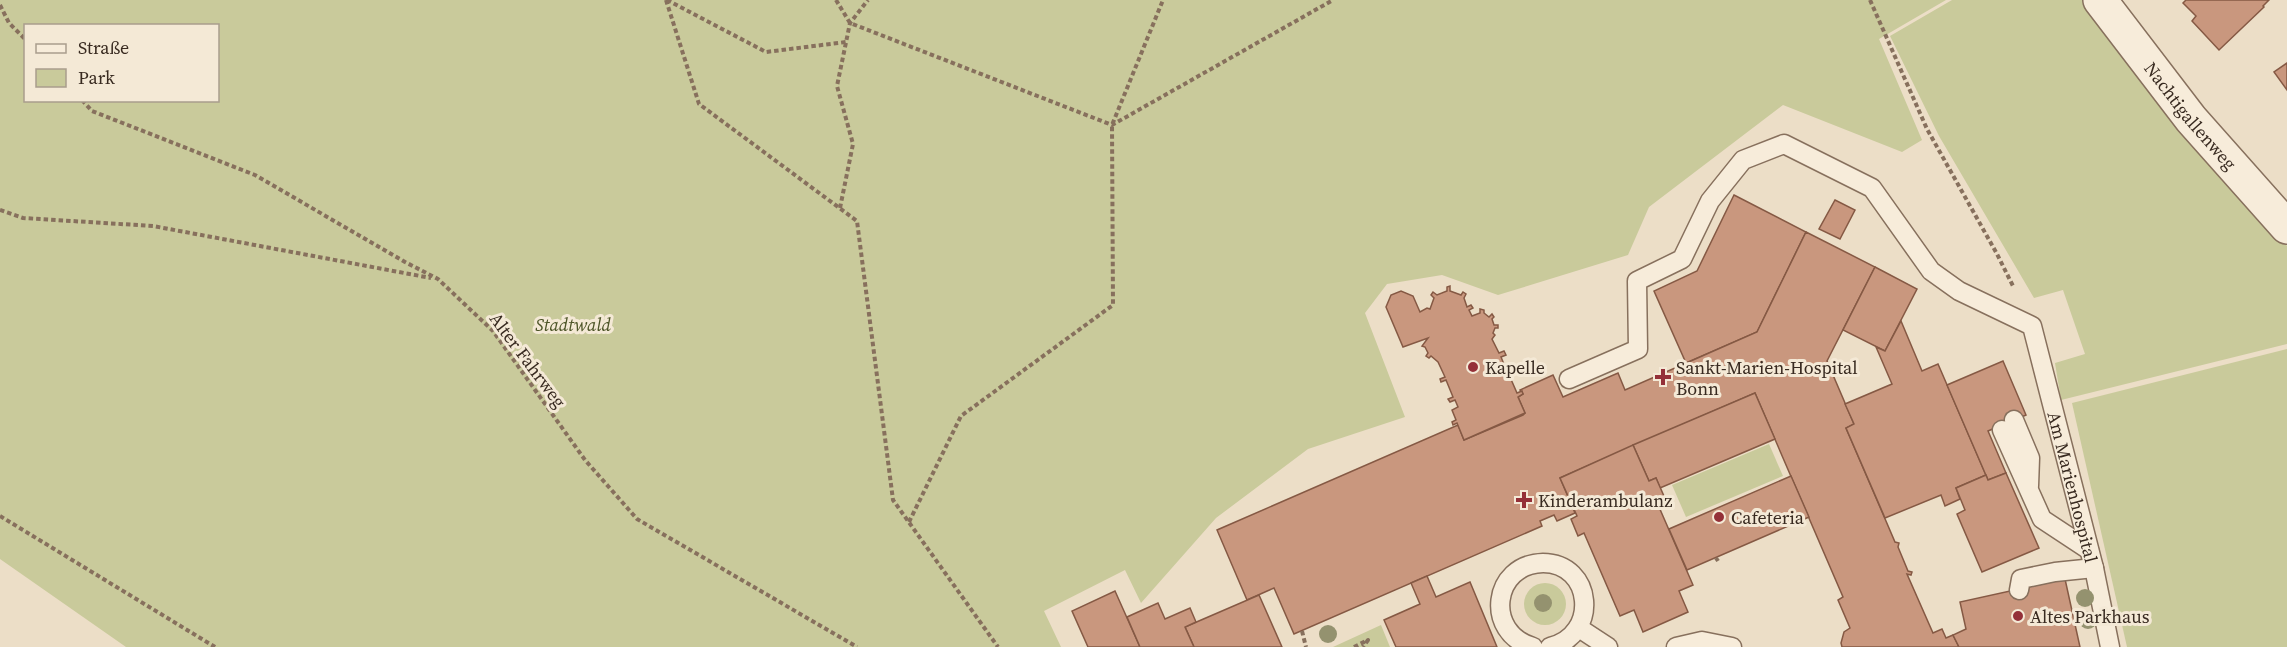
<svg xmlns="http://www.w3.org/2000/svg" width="2287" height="647" viewBox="0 0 2287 647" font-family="'Source Serif 4',serif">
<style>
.green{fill:#c9ca9b;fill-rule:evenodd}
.building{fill:#c9977e;stroke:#855944;stroke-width:1.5}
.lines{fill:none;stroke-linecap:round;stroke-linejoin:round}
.lane-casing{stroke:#87705d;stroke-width:21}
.street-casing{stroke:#87705d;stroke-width:36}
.path{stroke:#87705d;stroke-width:4;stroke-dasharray:4.5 3;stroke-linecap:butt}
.lane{stroke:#f7ecda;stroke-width:18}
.street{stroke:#f7ecda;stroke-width:33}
.tree{fill:#94926f}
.poi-dot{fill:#943038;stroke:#f4e9d6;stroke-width:2}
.labels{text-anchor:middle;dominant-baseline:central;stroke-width:6;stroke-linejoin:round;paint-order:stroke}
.street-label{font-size:18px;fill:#382a20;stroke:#f4e9d6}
.park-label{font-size:18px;font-style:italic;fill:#4c5427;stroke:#f4e9d6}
.poi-label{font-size:18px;fill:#382a20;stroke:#f4e9d6;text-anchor:start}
</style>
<rect width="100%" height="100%" fill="#ecdec7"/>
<g class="green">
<path d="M0,0H1946L1879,39L1922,140L1902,152L1783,105L1649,207L1628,255L1498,295L1442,275L1387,284L1365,313L1405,417L1308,449L1216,518L1141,603L1125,570L1044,611L1061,647H126L0,559ZM26,26H218V100H26Z"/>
<polygon points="1952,0 2091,0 2113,37 2287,246 2287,344 2061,400 2055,363 2085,354 2063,290 2034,298 1939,136 1890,36"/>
<polygon points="2287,349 2287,647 2127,647 2072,403"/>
<polygon points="1769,444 1783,476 1686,517 1672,485"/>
<circle cx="1545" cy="604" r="21"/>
<polygon points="1381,625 1390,647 1333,647"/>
</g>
<g class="building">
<polygon points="2186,0 2269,0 2263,6 2264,7 2219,50 2192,21 2196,16 2183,3"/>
<polygon points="2287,63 2287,90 2274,72"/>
<polygon points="1734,195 1806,232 1757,332 1686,363 1654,291 1697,271"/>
<polygon points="1835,200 1855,210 1840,239 1819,229"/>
<polygon points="1806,232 1875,267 1827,361 1854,424 1846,428 1895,542 1899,543 1898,547 1908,571 1912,572 1911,575 1907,574 1933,633 1942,629 1946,638 1953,635 1959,647 1842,647 1841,643 1844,632 1850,628 1838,600 1843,597 1755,393 1560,478 1575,513 1557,521 1554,515 1540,521 1542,526 1294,634 1274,588 1247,600 1217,530 1458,425 1464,440 1523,415 1525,413 1518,397 1523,394 1520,390 1553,375 1563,397 1618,373 1625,390 1757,332"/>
<polygon points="1875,267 1917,289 1885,351 1843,330"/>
<polygon points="1450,286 1450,291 1461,295 1463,292 1466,294 1464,298 1467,307 1471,305 1473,308 1469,310 1472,316 1480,313 1480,309 1484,310 1484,313 1489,317 1492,314 1494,317 1492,319 1494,325 1498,325 1498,328 1495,328 1493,333 1495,335 1492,339 1499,353 1504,351 1506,355 1501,357 1508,374 1513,371 1514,374 1510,377 1517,393 1522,391 1523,394 1518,397 1525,413 1464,440 1457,423 1453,425 1452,422 1456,420 1452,410 1458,407 1455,400 1450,402 1448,399 1453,397 1446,380 1441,382 1440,379 1445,377 1438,362 1431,356 1429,358 1426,356 1428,353 1425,347 1422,346 1428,338 1403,347 1386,307 1391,295 1401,291 1413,296 1420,312 1427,308 1430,309 1434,298 1431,295 1433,292 1437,295 1447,291 1447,287"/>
<polygon points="1901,321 1922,371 1938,364 1986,475 1956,488 1960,499 1945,506 1941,495 1885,518 1846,428 1854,424 1845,404 1892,384 1876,347 1885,351"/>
<polygon points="2003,361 2026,415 1988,431 2006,473 1988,480 1947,385"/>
<polygon points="1755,393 1775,439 1660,488 1656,478 1649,481 1633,445"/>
<polygon points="1633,445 1649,481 1656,478 1667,503 1659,507 1693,585 1679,591 1688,612 1643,632 1634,610 1620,616 1584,533 1578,536 1571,519 1577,516 1560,478"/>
<polygon points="2006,473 2039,548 1982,572 1957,514 1965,510 1956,488 1986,475 1988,480"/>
<polygon points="1791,476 1809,517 1687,570 1669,529"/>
<polygon points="1427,576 1436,597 1470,582 1497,647 1396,647 1384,620 1420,604 1411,583"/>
<polygon points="2065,579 2080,647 1959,647 1953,635 1966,629 1960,602"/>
<polygon points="1115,591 1140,647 1088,647 1072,611"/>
<polygon points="1259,595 1282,647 1194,647 1185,627"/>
<polygon points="1158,603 1165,619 1190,608 1196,622 1185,627 1194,647 1140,647 1127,617"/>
</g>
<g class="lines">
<defs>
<g id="lane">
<path id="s1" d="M1569,379L1638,349L1637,281L1682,259L1710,201L1743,160L1784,144L1872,188L1931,271L1959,291L2032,326L2094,568L2110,647"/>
<polyline points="2014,420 2030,458 2029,486"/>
<polyline points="2002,430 2042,519 2089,550"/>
<polyline points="2019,590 2021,579 2055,572 2094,568"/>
<polyline points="1579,628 1608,647"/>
<path d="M1533,647C1484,633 1492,564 1543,563C1593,563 1600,635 1550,647"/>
<polyline points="1676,647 1702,641 1732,647"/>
</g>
<g id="street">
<path id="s2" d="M2100,0L2191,119L2287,227"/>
</g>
</defs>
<use href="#lane" class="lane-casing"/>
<use href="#street" class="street-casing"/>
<g class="path">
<polyline points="666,0 699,104 857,221 893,500 998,647"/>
<polyline points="667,0 766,52 846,42"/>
<polyline points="836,0 850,23 1112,125 1333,0"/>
<polyline points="1870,0 1927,129 1997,254 2014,288"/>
<polyline points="0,5 9,23 26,40"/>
<polyline points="82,100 92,111 255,175 405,262 438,279 493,331 585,460 637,519 857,647"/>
<polyline points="840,208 853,144 837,86 850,23 868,0"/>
<polyline points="0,210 23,218 153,226 431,278"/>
<polyline points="0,516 215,647"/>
<polyline points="909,522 961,416 1113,305 1112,125 1163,0"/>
<polyline points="1716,558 1718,561"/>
<polyline points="1302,631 1306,647"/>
<polyline points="1354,647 1368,640 1363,647"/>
</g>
<use href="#lane" class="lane"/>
<use href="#street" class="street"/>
</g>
<g class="tree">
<circle cx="2085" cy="598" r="9"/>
<circle cx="1543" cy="603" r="9"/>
<circle cx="2088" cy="620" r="9"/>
<circle cx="1328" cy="634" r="9"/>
</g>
<g class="poi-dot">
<circle cx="1473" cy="367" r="6"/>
<path d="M1660 368h6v6h6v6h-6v6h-6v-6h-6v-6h6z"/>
<path d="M1521 491h6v6h6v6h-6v6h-6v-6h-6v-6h6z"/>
<circle cx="1719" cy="517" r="6"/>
<circle cx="2018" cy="616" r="6"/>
</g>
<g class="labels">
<g class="street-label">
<text stroke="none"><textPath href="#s2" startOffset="147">Nachtigallenweg</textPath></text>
<text transform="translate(528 360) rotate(53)">Alter Fahrweg</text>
<text stroke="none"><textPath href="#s1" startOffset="836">Am Marienhospital</textPath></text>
</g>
<g class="park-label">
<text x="573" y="324">Stadtwald</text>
</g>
<g class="poi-label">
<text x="1485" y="367">Kapelle</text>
<text x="1676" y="367">Sankt-Marien-Hospital<tspan x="1676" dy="21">Bonn</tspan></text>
<text x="1538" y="500">Kinderambulanz</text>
<text x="1731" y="517">Cafeteria</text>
<text x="2030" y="616">Altes Parkhaus</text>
</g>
</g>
<rect x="24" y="24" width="195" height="78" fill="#f4e9d6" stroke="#a99d8d" stroke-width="1.5"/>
<rect x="36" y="44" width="30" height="9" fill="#f7ecda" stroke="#a99d8d" stroke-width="1.5"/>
<text x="78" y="54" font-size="18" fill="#382a20">Straße</text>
<rect x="36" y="69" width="30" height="18" fill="#c9ca9b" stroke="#a99d8d" stroke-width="1.5"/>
<text x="78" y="84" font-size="18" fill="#382a20">Park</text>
</svg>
